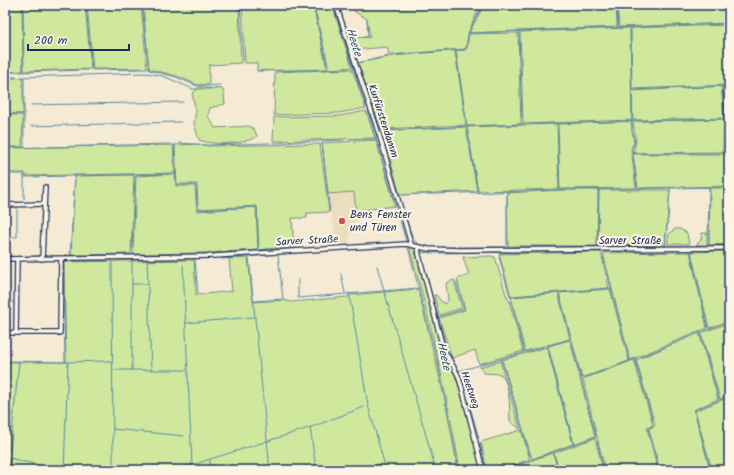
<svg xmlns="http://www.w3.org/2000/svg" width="734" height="475" viewBox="0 0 734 475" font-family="Kalam,sans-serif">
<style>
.built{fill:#edddbf}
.green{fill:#d0e89e;stroke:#768c7e}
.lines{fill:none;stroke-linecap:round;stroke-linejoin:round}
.stream{stroke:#538aa7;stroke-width:1}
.street-casing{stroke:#1b2f5e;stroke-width:6}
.street{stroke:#fcf5e5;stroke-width:3.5}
.poi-dot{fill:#d1495b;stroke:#fcf5e5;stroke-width:1.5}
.labels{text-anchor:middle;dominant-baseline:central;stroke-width:4;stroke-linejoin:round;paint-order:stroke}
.street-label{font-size:11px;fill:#1b2f5e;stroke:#fcf5e5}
.poi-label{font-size:11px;fill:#1b2f5e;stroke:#fcf5e5;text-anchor:start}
.water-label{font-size:12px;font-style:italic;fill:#32557c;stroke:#fcf5e5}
</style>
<rect width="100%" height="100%" fill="#f5ead4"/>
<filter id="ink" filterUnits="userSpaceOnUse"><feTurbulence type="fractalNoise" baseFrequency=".025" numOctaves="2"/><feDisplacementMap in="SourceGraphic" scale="8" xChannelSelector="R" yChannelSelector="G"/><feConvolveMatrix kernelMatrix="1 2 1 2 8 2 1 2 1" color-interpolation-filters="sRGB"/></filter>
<g filter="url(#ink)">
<polygon class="built" points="354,192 358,228 352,229 353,234 349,234 350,246 337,247 328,194"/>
<g class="green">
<polygon points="5,5 22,5 23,71 5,72"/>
<polygon points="23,5 85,5 91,69 24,71"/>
<polygon points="87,5 141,5 147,68 93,69"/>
<polygon points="143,5 239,5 241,63 209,65 209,84 198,85 177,76 149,69"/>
<polygon points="242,5 313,5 327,69 257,71 257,63 245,63"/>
<polygon points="314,5 332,5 352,67 329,69"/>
<path d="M353,5H482C473,19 468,31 466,48L464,49L389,55L387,47L353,50L350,38L370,37L367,19L355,12Z"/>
<polygon points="484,5 616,5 617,27 469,33"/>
<polygon points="631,5 729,5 729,23 619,27 617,6"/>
<polygon points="729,25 729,85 632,89 631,28"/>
<polygon points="630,28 632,120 523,124 520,32"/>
<polygon points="518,33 521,124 467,126 456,50 465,50 467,47 469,34"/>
<polygon points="455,50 466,125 381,129 358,63 393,56"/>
<polygon points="352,69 366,108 338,113 274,115 275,72"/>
<rect x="5" y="78" width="18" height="36"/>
<polygon points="721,86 724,118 633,120 632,91"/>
<polygon points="723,86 729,86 729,113 725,113"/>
<path d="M199,87L222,89L224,93L225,104L210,108L208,116L215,128L249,126L254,129L257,136C246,145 212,145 199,140L194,123L196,111L192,94Z"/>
<polygon points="366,111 375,138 273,141 274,117 339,116"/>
<polygon points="5,115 23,115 22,147 5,147"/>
<polygon points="725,115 729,115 729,152 724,152"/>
<polygon points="724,119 723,152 633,153 636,142 633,121"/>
<polygon points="631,121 634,142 631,149 636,188 560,189 558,124"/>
<polygon points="557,124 559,189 478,191 467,127"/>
<polygon points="466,127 477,191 400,195 382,131"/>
<polygon points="376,140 395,206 356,211 354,192 328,194 322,143"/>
<polygon points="199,144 208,146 320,144 329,212 307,213 307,218 292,218 294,246 259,250 257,206 198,209 197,184 177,184 175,145"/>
<polygon points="173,145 175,173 25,176 25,173 5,173 5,148"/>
<polygon points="633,154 729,154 729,186 638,188"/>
<polygon points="175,174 176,186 195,186 197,211 256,207 258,250 202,253 133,254 136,176"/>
<polygon points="134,175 131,254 71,255 75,176"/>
<polygon points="710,188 729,188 729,244 709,245"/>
<polygon points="560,190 598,190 597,246 508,246 507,193"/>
<polygon points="599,190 670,190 665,245 598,246"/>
<polygon points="675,229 680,229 687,233 689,244 667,244 669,234"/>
<polygon points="702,233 707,233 707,245 696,245 701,240"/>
<path d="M409,246L414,248L416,254L443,354L455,375L460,390L481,470H460C447,394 430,320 409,246Z"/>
<polygon points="729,251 729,321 709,328 691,252"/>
<polygon points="601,252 609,288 511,296 499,254"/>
<polygon points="690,252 707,328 630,360 603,253"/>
<polygon points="492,256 495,257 507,298 509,300 523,351 479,364 475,350 452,358 439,318 465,310 457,279 469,275 463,257"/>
<polygon points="248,258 253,302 284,300 291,302 348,297 350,295 418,289 447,408 458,470 381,470 379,464 354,470 5,470 5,362 66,362 64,262 194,260 196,295 232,291 229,259"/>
<polygon points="454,280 462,308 439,315 434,295 436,295 441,301 446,304 448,300 446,283"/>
<polygon points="610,289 629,361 582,378 559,293"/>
<polygon points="558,293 570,339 525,351 511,297"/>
<polygon points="729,323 729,395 720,399 701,333"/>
<polygon points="699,333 718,399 694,410 710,470 660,470 649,429 655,425 636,360"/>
<polygon points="570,340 595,436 574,444 548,346"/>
<polygon points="547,347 573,444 532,459 502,360"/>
<polygon points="634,360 653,425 647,428 658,470 605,470 583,379"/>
<path d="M500,361L520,429L510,421C509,406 511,387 501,374L484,373L480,367Z"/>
<polygon points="729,397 729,470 712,470 695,411"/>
<polygon points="521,430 530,459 509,467 510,470 487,470 481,442"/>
<polygon points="595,438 603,470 559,470 554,453"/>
<polygon points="553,453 558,470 511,470 510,467"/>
</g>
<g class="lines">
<g class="stream">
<polyline points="23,5 23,71"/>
<polyline points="86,5 92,70 143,69"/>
<polyline points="142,5 149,70 176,77 197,86 220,85"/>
<polyline points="240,5 243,61"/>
<polyline points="313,5 327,64"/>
<polyline points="333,5 366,108"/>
<polyline points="339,5 344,22"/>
<polyline points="616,5 621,5"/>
<polyline points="617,9 618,27"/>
<polyline points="346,28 349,37"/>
<polyline points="630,28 632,92"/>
<polyline points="519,32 522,118"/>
<polyline points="468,33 729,24"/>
<polyline points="349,37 368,37 367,19"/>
<polyline points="455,50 466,119"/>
<polyline points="393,55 465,50 467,48 468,33 483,5"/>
<polyline points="357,63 388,56"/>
<polyline points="359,68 372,105"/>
<polyline points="258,71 348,69"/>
<polyline points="20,72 87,70"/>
<polyline points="5,73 15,72"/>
<polyline points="5,77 16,77"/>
<polyline points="21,77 146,73 163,76 193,89 216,89"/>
<polyline points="24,78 24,147"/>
<polyline points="722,86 725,125 724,146"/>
<polyline points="632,90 729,86"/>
<polyline points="632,95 632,131 635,142 632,149 637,187"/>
<polyline points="31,105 183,102"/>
<polyline points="374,110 381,130"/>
<polyline points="368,112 406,241"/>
<polyline points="5,114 23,114"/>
<polyline points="724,114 729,114"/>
<polyline points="530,124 724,119"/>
<polyline points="31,126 181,122"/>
<polyline points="480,126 524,124"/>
<polyline points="387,130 475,126"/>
<polyline points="558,130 559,189"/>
<polyline points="468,132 478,192"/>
<polyline points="382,136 399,197"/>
<polyline points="349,139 376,139"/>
<polyline points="179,143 208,145 270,143"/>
<polyline points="273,143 344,140"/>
<polyline points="322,143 330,212"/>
<polyline points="174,144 176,185 196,185 197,210 257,207 258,250 280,248"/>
<polyline points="5,148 170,144"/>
<polyline points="633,153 729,153"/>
<polyline points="5,174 24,174 24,177 169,174"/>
<polyline points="709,188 708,246 729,245"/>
<polyline points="507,192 507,247"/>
<polyline points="399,195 559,190 729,187"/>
<polyline points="24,199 24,177"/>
<polyline points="400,201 413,239 419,245 427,246"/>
<polyline points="669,204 670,189"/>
<polyline points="5,237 17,237 17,207"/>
<polyline points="665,246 669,209"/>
<polyline points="408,247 438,364 459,470"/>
<polyline points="433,247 502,247"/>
<polyline points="513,247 704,246"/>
<polyline points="597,247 599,190"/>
<polyline points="284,248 301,248"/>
<polyline points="132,249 135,176"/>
<polyline points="690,250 708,328"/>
<polyline points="711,250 726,250"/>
<polyline points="632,251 705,250"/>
<polyline points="428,253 420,252 448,353"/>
<polyline points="430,253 627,251"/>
<polyline points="70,255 75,176"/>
<polyline points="132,255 198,254 253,251"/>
<polyline points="5,256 12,256"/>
<polyline points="18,256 21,256"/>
<polyline points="26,256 28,256"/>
<polyline points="34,256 39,256"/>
<polyline points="45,256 127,255"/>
<polyline points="249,257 270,470"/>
<polyline points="499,257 510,297 610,288"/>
<polyline points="603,257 630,361"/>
<polyline points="132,259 132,370"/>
<polyline points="147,259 151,370"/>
<polyline points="151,259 176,259"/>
<polyline points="181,259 210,258"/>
<polyline points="195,259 198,294"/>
<polyline points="222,259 278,254 283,299 254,301"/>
<polyline points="117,260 145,259"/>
<polyline points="107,261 63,261 65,362 111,361"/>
<polyline points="112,261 113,470"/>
<polyline points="183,265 192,465"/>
<polyline points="377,266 436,470"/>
<polyline points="341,274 345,293"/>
<polyline points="298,279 298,298 419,288"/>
<polyline points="132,284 147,284"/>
<polyline points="349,293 368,405 386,470"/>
<polyline points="560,296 596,437 577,443"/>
<polyline points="511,301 524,352"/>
<polyline points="5,302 15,302"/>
<polyline points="438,317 464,309 456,282"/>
<polyline points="727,322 729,321"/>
<polyline points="186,323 254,317"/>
<polyline points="700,333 719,399"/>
<polyline points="571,339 547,346 574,445"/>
<polyline points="640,357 724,323"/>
<polyline points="501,359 530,456"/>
<polyline points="635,359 653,421"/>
<polyline points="5,361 64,362"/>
<polyline points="453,363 459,371 543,347"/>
<polyline points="114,370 187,370"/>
<polyline points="586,377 637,358"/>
<polyline points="462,380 479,438"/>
<polyline points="654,425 648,429 659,470"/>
<polyline points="310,427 316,470"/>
<polyline points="113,429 184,436"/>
<polyline points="597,441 604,470"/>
<polyline points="480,443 486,470"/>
<polyline points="10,452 19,361"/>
<polyline points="554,456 558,470"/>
<polyline points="9,458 59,470"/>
<polyline points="510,468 575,444"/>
<polyline points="9,470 9,458"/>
<polyline points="64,470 68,363"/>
<polyline points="176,470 309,428 364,407"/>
<polyline points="210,470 210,460"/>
<polyline points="711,470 694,410 729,396"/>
</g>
<defs>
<g id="street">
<polyline points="336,5 379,134 411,244"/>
<polyline points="5,205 44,204"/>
<polyline points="418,247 419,255 443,348 458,375 462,388 483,470"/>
<polyline points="5,259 215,256 406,244 428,249 461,250 729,248"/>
<polyline points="42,259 45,187"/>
<polyline points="5,333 60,333 61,259"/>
<polyline points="16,333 17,259"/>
</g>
</defs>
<use href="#street" class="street-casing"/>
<use href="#street" class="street"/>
</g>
</g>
<circle class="poi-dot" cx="342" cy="221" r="4"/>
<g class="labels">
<g class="street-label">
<text transform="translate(383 121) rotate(72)">Kurfürstendamm</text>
<text transform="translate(307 241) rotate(-3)">Sarver Straße</text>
<text x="630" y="241">Sarver Straße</text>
<text transform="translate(470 390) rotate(71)">Heetweg</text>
</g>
<g class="poi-label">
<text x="350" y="215">Bens Fenster<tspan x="350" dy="13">und Türen</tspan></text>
</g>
<g class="water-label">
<text transform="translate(354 42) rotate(72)">Heete</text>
<text transform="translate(444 356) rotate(77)">Heete</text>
</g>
</g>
<rect width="734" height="475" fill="none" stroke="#fcf5e5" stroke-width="20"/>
<rect x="10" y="10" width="714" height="455" fill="none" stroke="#1b2f5e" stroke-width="1.5" filter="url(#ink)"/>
<path d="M28 44v6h101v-6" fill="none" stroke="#1b2f5e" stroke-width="2"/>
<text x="34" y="44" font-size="12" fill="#1b2f5e" stroke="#fcf5e5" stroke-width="3" paint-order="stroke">200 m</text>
</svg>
